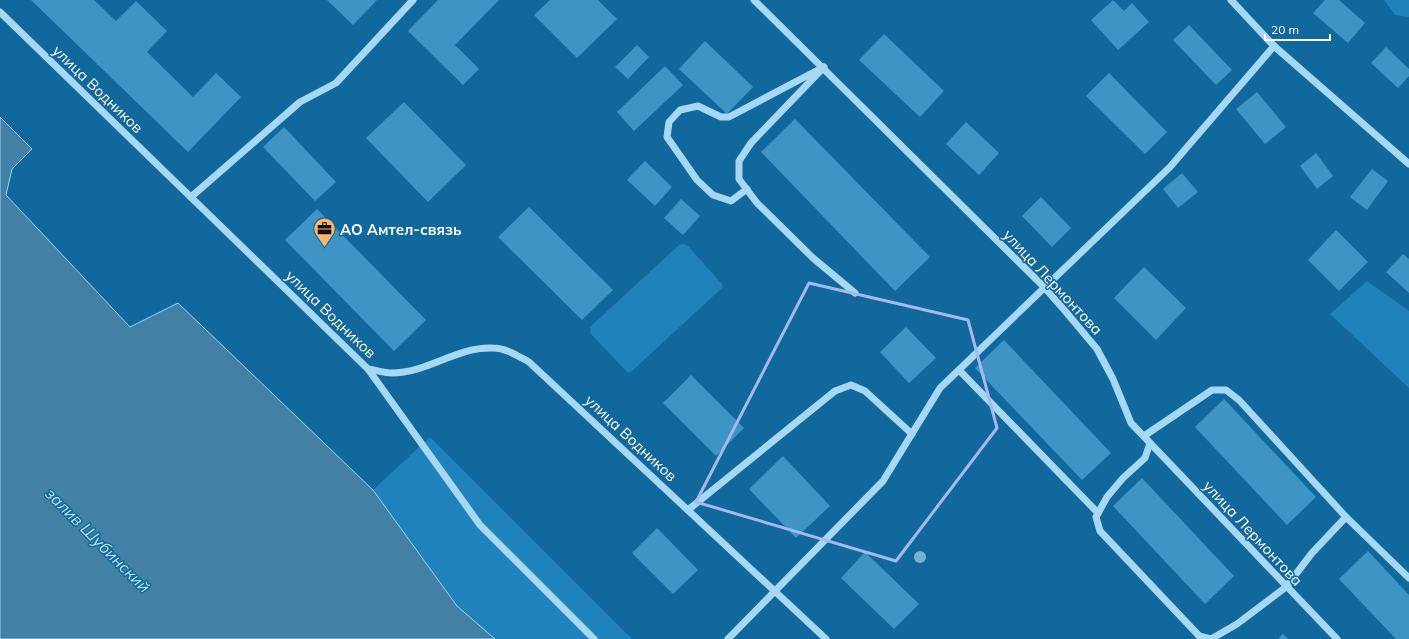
<svg xmlns="http://www.w3.org/2000/svg" width="1409" height="639" viewBox="0 0 1409 639" font-family="Mulish,sans-serif">
<style>
.green{fill:#2082ba}
.water{fill:#4380a5;stroke:#98d6f8}
.building{fill:#3e94c5}
.lines{fill:none;stroke-linecap:round;stroke-linejoin:round}
.minor{stroke:#a6d8f4;stroke-width:7}
.tree{fill:#7ab1d2}
.marked{fill:none;stroke:#a5b8ef;stroke-width:3;stroke-linejoin:round}
.labels{text-anchor:middle;dominant-baseline:central;stroke-width:3;stroke-linejoin:round;paint-order:stroke}
.street-label{font-size:15px;fill:#fff;stroke:#11689d}
.poi-label{font-size:15px;font-weight:bold;fill:#fff;stroke:#11689d;text-anchor:start}
.water-label{font-size:16px;font-style:italic;fill:#bee6fc;stroke:#11689d}
</style>
<rect width="100%" height="100%" fill="#11689d"/>
<g class="green">
<polygon points="1384,0 1409,0 1409,17 1395,15"/>
<polygon points="683,244 687,245 722,284 723,287 632,371 628,373 591,334 590,327 679,245"/>
<polygon points="1367,281 1409,311 1409,388 1330,314"/>
<polygon points="430,437 632,639 495,639 457,606 373,490"/>
</g>
<polygon class="water" points="0,117 32,149 12,169 6,195 130,327 178,303 373,490 457,606 495,639 0,639"/>
<g class="building">
<polygon points="31,0 94,0 116,21 136,1 167,31 147,52 193,97 216,73 241,97 188,152"/>
<polygon points="327,0 377,0 353,25"/>
<polygon points="438,0 499,0 455,45 479,69 463,85 408,31"/>
<polygon points="550,0 598,0 617,19 577,58 534,15"/>
<polygon points="1113,0 1124,11 1132,3 1149,22 1118,50 1091,20"/>
<polygon points="1325,0 1339,0 1365,23 1348,43 1313,13"/>
<polygon points="1189,25 1232,70 1216,85 1173,40"/>
<polygon points="884,34 944,91 920,117 859,60"/>
<polygon points="705,41 753,87 727,114 679,69"/>
<polygon points="637,45 649,57 628,79 615,67"/>
<polygon points="1386,47 1409,69 1409,76 1398,88 1371,63"/>
<polygon points="665,66 683,85 634,131 617,112"/>
<polygon points="1109,73 1167,132 1145,154 1086,96"/>
<polygon points="1257,92 1286,127 1265,144 1236,109"/>
<polygon points="404,102 466,165 428,202 366,138"/>
<polygon points="795,119 930,257 895,291 761,152"/>
<polygon points="966,122 999,153 979,175 946,144"/>
<polygon points="284,127 336,182 315,201 263,147"/>
<polygon points="1316,153 1333,176 1317,189 1300,166"/>
<polygon points="645,161 672,187 655,206 627,180"/>
<polygon points="1372,169 1388,181 1367,210 1350,197"/>
<polygon points="1182,173 1198,192 1178,208 1163,189"/>
<polygon points="1041,197 1071,228 1052,247 1022,216"/>
<polygon points="681,199 700,216 683,235 664,218"/>
<polygon points="529,207 613,290 582,320 498,237"/>
<polygon points="317,209 426,320 394,351 285,240"/>
<polygon points="1336,230 1368,262 1339,291 1308,260"/>
<polygon points="1403,254 1409,259 1409,293 1386,272"/>
<polygon points="1144,267 1186,308 1156,340 1114,298"/>
<polygon points="906,327 936,358 909,383 880,352"/>
<polygon points="1004,340 1111,453 1082,480 975,368"/>
<polygon points="691,375 744,428 716,456 663,403"/>
<polygon points="1224,399 1316,497 1287,525 1195,427"/>
<polygon points="783,456 830,506 796,538 749,489"/>
<polygon points="1142,478 1234,576 1205,604 1113,506"/>
<polygon points="657,528 698,570 673,594 632,553"/>
<polygon points="1368,551 1409,595 1409,639 1396,639 1339,579"/>
<polygon points="865,552 919,604 894,629 841,578"/>
<polygon points="1283,634 1288,639 1278,639"/>
</g>
<g class="lines">
<g class="minor">
<polyline points="754,0 1044,287 1066,312 1097,349 1113,379 1131,423 1337,639"/>
<polyline points="1231,0 1274,46 1409,164"/>
<path d="M0,12L368,369C376,370 384,373 392,373C427,373 458,346 493,348C506,348 518,356 529,362L826,639"/>
<polyline points="824,67 751,143 739,161 739,179 757,203 813,258 855,293"/>
<polyline points="747,189 731,201 713,195 697,180 667,137 669,122 680,110 698,106 721,117 729,117 818,70"/>
<polyline points="191,197 300,102 336,83 413,0"/>
<polyline points="368,369 480,525 594,639"/>
<polyline points="959,370 1098,513"/>
<polyline points="1144,436 1212,390 1226,390 1239,400 1346,517 1409,578"/>
<polyline points="1150,443 1145,458 1123,478 1107,497 1096,517 1100,531 1202,639"/>
<polyline points="688,510 835,391 851,385 865,391 912,434"/>
<polyline points="1199,636 1211,639 1237,624 1286,587 1312,553 1346,517"/>
<polyline points="728,639 883,481 940,388 1170,167 1274,46"/>
</g>
</g>
<circle class="tree" cx="920" cy="557" r="6"/>
<path class="marked" d="M809,283L968,320L997,428L896,561L696,502Z"/>
<defs>
<symbol id="office-pin" viewBox="-11 -11 22 30"><path d="M0 17L-7.5 6A9.5 9.5 0 1 1 7.5 6Z" fill="#ffb86a" stroke="#11689d"/><path d="M-6-3h4V-5.5h4V-3h4V5H-6ZM-1-4.5V-3h2v-1.5ZM-6 0V1H6V0Z" fill="#111"/></symbol>
</defs>
<g fill-rule="evenodd">
<use href="#office-pin" x="312" y="216" width="25" height="34"/>
</g>
<g class="labels">
<g class="street-label">
<text transform="translate(98 89) rotate(44)">улица Водников</text>
<text transform="translate(1053 282) rotate(47)">улица Лермонтова</text>
<text transform="translate(331 314) rotate(44)">улица Водников</text>
<text transform="translate(631 438) rotate(43)">улица Водников</text>
<text transform="translate(1253 533) rotate(47)">улица Лермонтова</text>
</g>
<g class="poi-label">
<text x="340" y="229">АО Амтел-связь</text>
</g>
<g class="water-label">
<text transform="translate(98 540) rotate(45)">залив Шубинский</text>
</g>
</g>
<path d="M1265 34v6h65v-6" fill="none" stroke="#ffffff" stroke-width="2"/>
<text x="1271" y="34" font-size="12" fill="#ffffff" stroke="#11689d" stroke-width="3" paint-order="stroke">20 m</text>
</svg>
